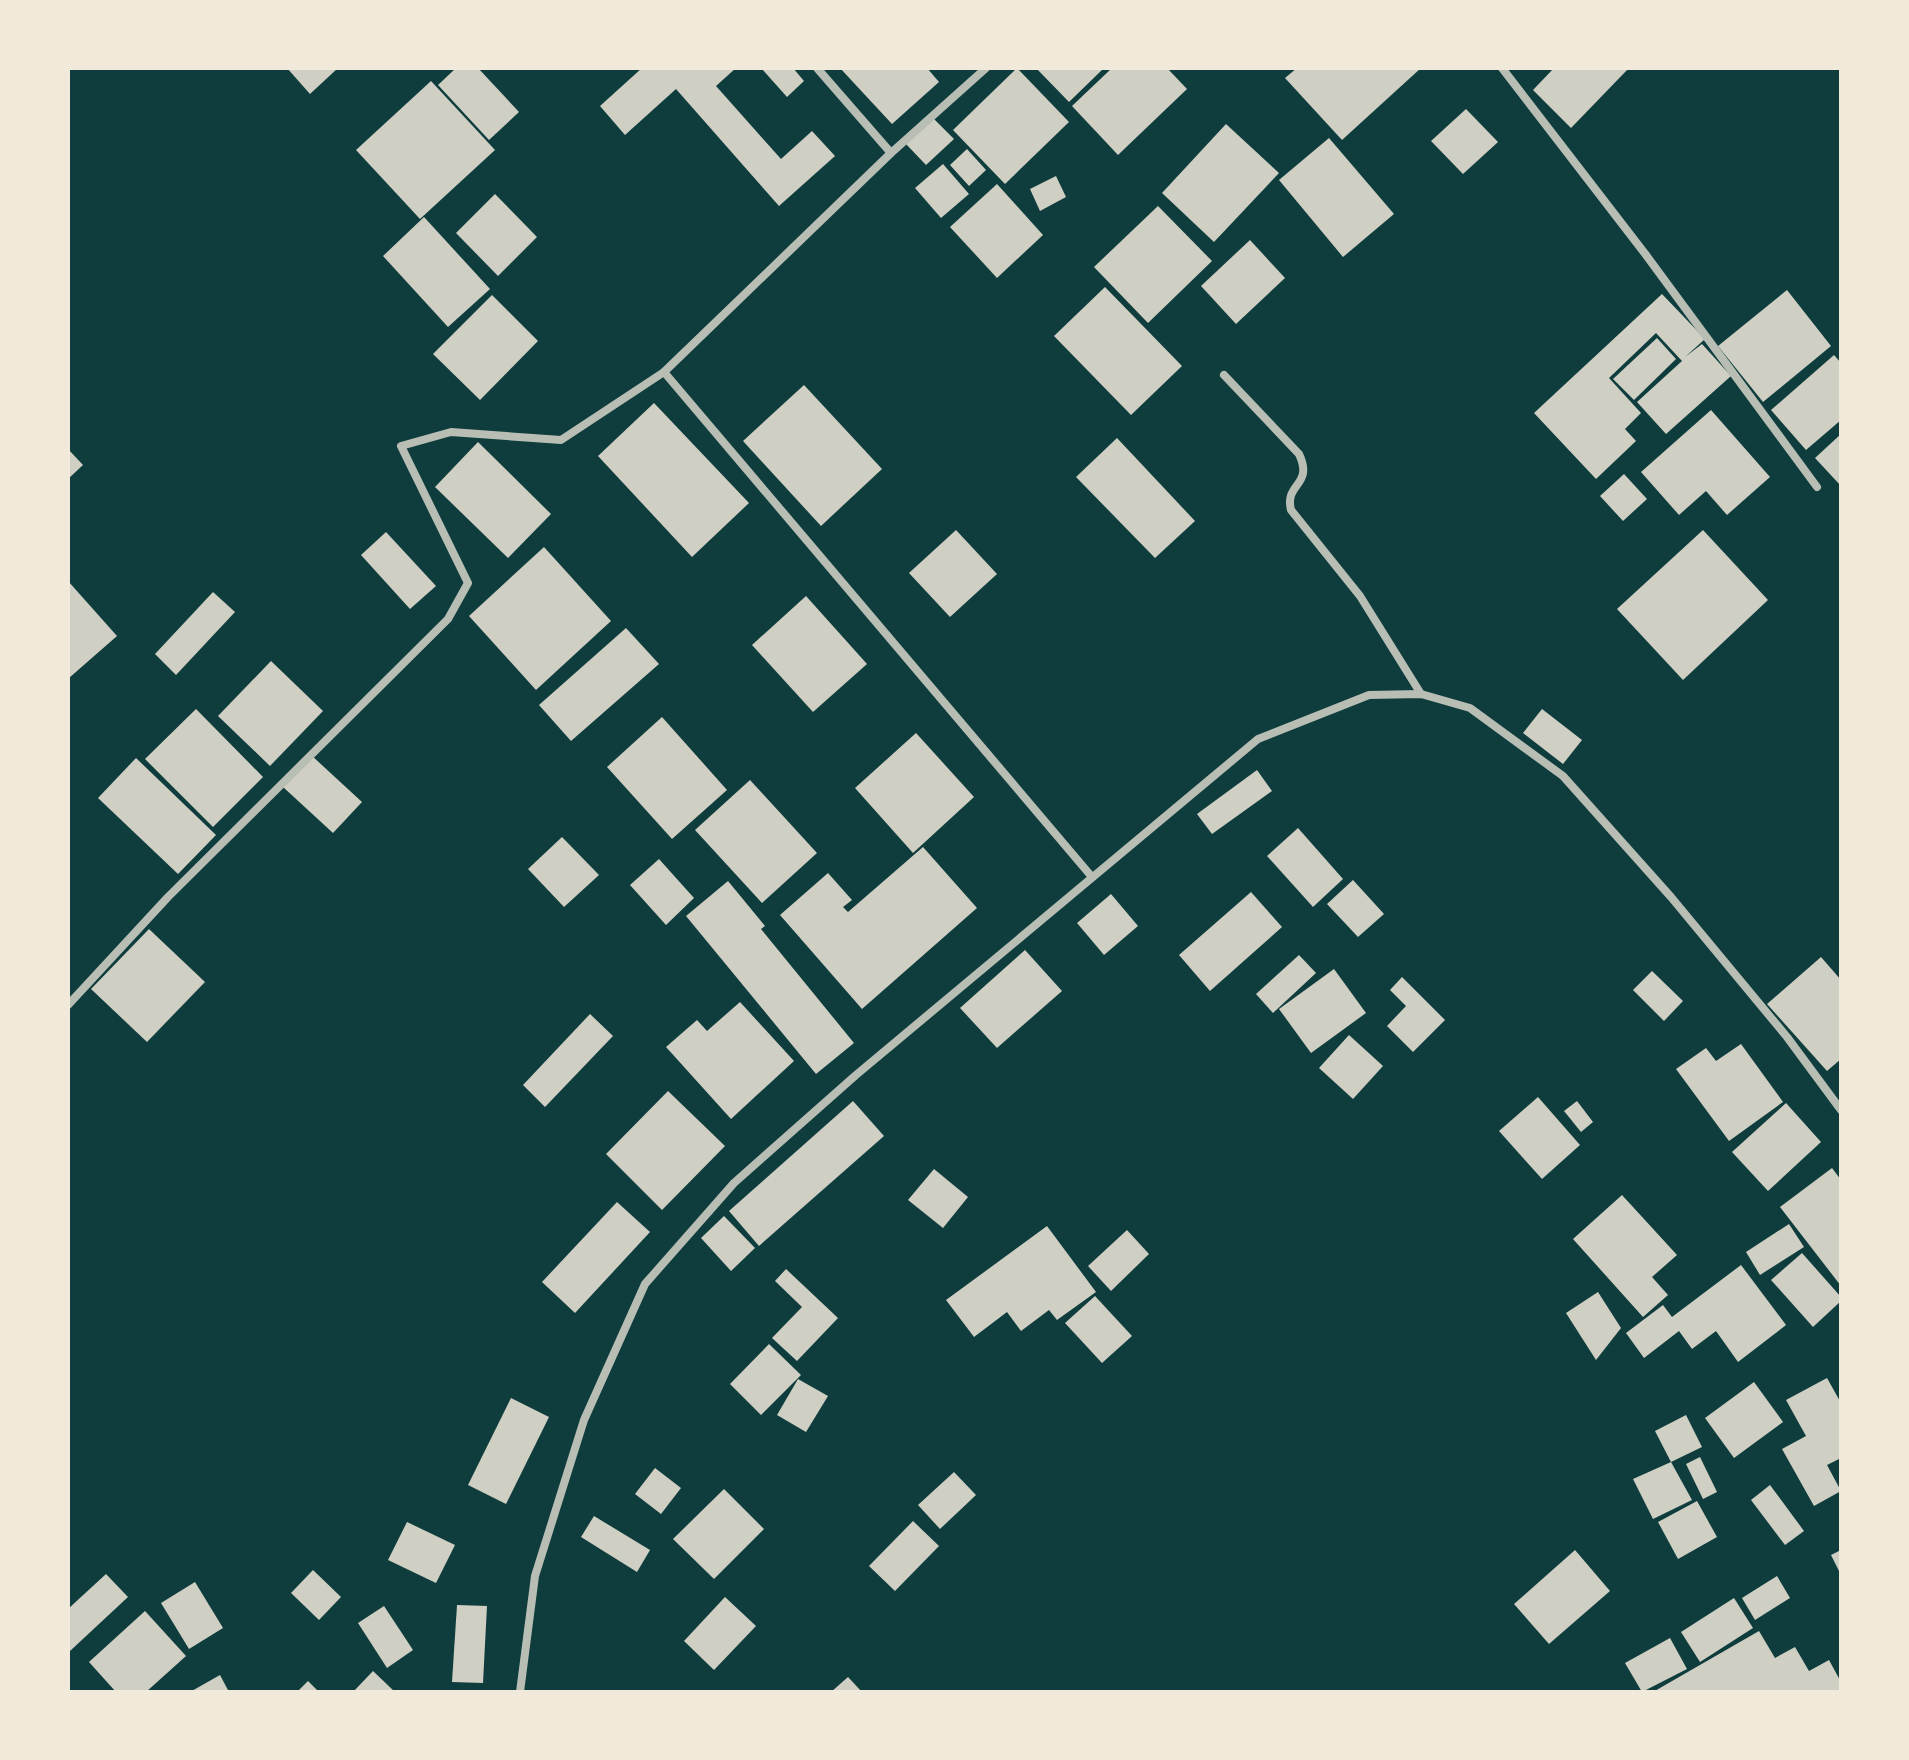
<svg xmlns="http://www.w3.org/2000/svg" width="1909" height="1760" viewBox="0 0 1909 1760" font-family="Cabin,sans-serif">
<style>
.building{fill:#cfcfc3}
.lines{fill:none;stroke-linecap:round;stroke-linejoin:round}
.minor{stroke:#b8beb3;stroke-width:8}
</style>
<rect width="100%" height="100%" fill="#0f3d3e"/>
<g class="building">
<polygon points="287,68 338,68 310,94"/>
<polygon points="456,68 478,68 519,112 489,140 438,85"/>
<polygon points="642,68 736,68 716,86 781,159 812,131 835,156 779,206 676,89 625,135 600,106"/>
<polygon points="761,68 793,68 804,81 787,97"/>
<polygon points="840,68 927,68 939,82 892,124"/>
<polygon points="1017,68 1069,122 1005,184 953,130"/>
<polygon points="1036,68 1104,68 1069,102"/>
<polygon points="1112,68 1167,68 1187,89 1118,155 1072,106"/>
<polygon points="1297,68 1421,68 1342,140 1285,78"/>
<polygon points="1554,68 1629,68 1571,128 1533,90"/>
<polygon points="431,81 495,150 420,219 356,150"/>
<polygon points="1466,109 1498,142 1463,174 1431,141"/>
<polygon points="933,118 954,139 926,165 906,144"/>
<polygon points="1226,124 1279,173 1214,242 1162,193"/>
<polygon points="1329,138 1394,214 1343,257 1279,180"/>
<polygon points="967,149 986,170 969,186 950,165"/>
<polygon points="943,164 969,194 941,218 915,188"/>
<polygon points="1056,176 1066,197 1040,211 1030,189"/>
<polygon points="997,184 1043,235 997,278 950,227"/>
<polygon points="495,194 537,237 498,276 456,233"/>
<polygon points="1158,206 1212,261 1148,323 1094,267"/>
<polygon points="424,217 490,289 448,327 383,256"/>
<polygon points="1250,240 1285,278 1236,324 1201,286"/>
<polygon points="1105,287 1182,366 1131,415 1054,336"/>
<polygon points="1787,290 1831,346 1763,402 1718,346"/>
<polygon points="1662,294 1705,339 1685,357 1702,344 1731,376 1666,434 1637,402 1682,361 1656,333 1609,378 1641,413 1625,429 1636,441 1596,479 1534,413"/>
<polygon points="492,295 538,341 480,400 433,354"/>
<polygon points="1657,338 1676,359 1634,400 1613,379"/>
<polygon points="1834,355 1841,363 1841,420 1806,450 1771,410"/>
<polygon points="804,385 882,469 821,526 743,441"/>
<polygon points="654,403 749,503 692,557 598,456"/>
<polygon points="1711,410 1770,477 1727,515 1706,491 1679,515 1641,472"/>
<polygon points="1841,434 1841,486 1815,458"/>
<polygon points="1117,438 1195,521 1155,558 1076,477"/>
<polygon points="478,442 551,514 508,558 435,487"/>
<polygon points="68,449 83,465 68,479"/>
<polygon points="1624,474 1647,499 1623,521 1600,496"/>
<polygon points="956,530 997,574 950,617 909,573"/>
<polygon points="1703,530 1768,600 1683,680 1617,609"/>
<polygon points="386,532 436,586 410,609 361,555"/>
<polygon points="544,547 611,621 536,690 469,616"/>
<polygon points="68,581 117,636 69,678 68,676"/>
<polygon points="213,592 235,612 176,675 155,654"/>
<polygon points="806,596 867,664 813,712 752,645"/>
<polygon points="626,628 659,664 571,741 539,705"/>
<polygon points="271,661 323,711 270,766 218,716"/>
<polygon points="196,709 263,777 213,827 145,759"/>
<polygon points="1542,709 1582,740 1563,764 1523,733"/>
<polygon points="662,717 727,790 672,839 607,767"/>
<polygon points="916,733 974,797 913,853 855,788"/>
<polygon points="311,755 362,802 333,833 283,787"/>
<polygon points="136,758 216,835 178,874 98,798"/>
<polygon points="1257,770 1272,791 1212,834 1197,814"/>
<polygon points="750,780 817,853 762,903 695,830"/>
<polygon points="1298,828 1343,879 1313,907 1267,856"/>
<polygon points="562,837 599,875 564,907 528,869"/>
<polygon points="923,847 977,908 862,1009 780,915 828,873 852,900 843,907 848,912"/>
<polygon points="659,859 694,898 666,925 630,885"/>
<polygon points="1353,880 1384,914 1358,937 1327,904"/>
<polygon points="728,881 765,926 761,929 854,1043 816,1074 686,916"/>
<polygon points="1251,892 1282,927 1210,991 1179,955"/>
<polygon points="1111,894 1138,926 1104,955 1077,923"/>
<polygon points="149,929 205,982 147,1042 91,989"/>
<polygon points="1025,950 1062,991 997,1048 960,1008"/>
<polygon points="1299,955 1316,973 1273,1013 1256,994"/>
<polygon points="1821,957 1841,980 1841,1059 1827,1071 1767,1004"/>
<polygon points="1334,969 1366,1013 1311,1053 1279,1009"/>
<polygon points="1652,971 1683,1001 1664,1021 1633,990"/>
<polygon points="1402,977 1445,1020 1413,1052 1387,1026 1406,1006 1390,990"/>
<polygon points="740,1002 794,1061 731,1119 666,1047 697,1020 707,1031"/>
<polygon points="590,1014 613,1036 545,1107 523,1085"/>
<polygon points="1349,1035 1383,1066 1353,1099 1319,1068"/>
<polygon points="1741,1044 1783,1102 1729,1141 1676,1069 1706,1048 1716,1061"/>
<polygon points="668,1091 725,1146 662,1210 606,1154"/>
<polygon points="1538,1097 1580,1145 1542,1179 1499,1131"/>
<polygon points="853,1101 884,1136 759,1246 729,1211"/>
<polygon points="1577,1101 1593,1122 1581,1132 1564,1111"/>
<polygon points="1786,1103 1821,1142 1768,1191 1732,1152"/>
<polygon points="1832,1168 1841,1180 1841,1286 1780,1207"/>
<polygon points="934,1169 968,1197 943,1228 908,1200"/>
<polygon points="1622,1195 1677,1255 1652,1277 1668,1295 1643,1317 1573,1239"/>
<polygon points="617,1202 650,1232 575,1313 542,1282"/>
<polygon points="724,1216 755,1248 731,1271 701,1238"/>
<polygon points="1789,1224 1804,1247 1760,1275 1746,1252"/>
<polygon points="1047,1226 1096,1292 1057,1320 1049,1310 1021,1331 1007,1312 974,1337 946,1300"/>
<polygon points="1127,1230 1149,1254 1111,1291 1088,1266"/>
<polygon points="1802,1253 1841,1297 1841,1301 1813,1327 1771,1280"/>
<polygon points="1741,1265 1786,1325 1738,1362 1716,1331 1692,1349 1679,1331 1644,1358 1626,1333 1663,1305 1672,1317"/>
<polygon points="786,1269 838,1318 797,1361 772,1338 802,1307 775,1281"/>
<polygon points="1598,1292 1621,1328 1596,1360 1566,1313"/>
<polygon points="1095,1296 1132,1336 1102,1363 1065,1323"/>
<polygon points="769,1344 801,1375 761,1415 730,1384"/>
<polygon points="1827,1378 1841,1403 1841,1458 1827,1465 1841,1491 1814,1506 1782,1449 1806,1436 1786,1400"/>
<polygon points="798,1379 828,1396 806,1432 777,1415"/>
<polygon points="1754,1382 1783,1422 1734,1458 1705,1418"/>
<polygon points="511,1398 549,1417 506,1504 468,1485"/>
<polygon points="1686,1415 1702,1447 1671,1462 1655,1431"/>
<polygon points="1700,1457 1717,1492 1703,1499 1686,1464"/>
<polygon points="1671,1462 1692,1500 1653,1519 1633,1479"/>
<polygon points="655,1468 681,1488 661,1514 635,1494"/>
<polygon points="954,1472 976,1495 940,1529 918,1505"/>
<polygon points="1770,1485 1804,1531 1785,1545 1751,1500"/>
<polygon points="724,1489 764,1529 714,1579 673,1539"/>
<polygon points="1697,1501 1717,1537 1678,1559 1658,1522"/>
<polygon points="594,1516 650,1550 637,1572 581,1537"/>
<polygon points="913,1521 939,1546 895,1591 869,1566"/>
<polygon points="407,1522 455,1545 436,1583 388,1560"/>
<polygon points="1575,1550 1610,1591 1549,1644 1514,1604"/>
<polygon points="1841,1550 1841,1575 1831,1555"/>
<polygon points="313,1570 341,1597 319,1620 291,1593"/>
<polygon points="106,1574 128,1597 70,1651 68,1609"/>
<polygon points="1777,1576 1790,1598 1755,1620 1742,1598"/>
<polygon points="195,1582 223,1628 189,1649 161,1603"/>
<polygon points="725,1597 756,1626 714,1670 684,1641"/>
<polygon points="1734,1598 1753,1628 1700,1662 1681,1632"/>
<polygon points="457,1605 487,1606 483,1683 452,1682"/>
<polygon points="384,1606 413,1650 387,1668 358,1623"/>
<polygon points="145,1611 186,1656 146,1692 116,1692 89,1662"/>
<polygon points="1759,1631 1775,1658 1795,1647 1809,1671 1829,1660 1841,1682 1841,1692 1653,1692"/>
<polygon points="1670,1638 1687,1669 1642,1692 1625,1663"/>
<polygon points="373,1671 395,1692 353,1692"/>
<polygon points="220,1675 229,1692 190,1692"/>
<polygon points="848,1677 862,1692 831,1692"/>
<polygon points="308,1681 319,1692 297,1692"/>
</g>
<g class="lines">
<g class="minor">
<polyline points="817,68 891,153"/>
<polyline points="1502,68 1646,255 1817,487"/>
<polyline points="664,372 1092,877"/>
<path d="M1224,375L1299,454C1314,486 1284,483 1291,510L1360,596L1421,694"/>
<polyline points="68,1005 168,897 448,619 468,583 401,446 451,432 561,440 664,372 891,153 986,68"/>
<polyline points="520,1692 535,1576 584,1420 645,1284 734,1183 856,1075 1258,739 1369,695 1421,694 1470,708 1563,776 1671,897 1787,1037 1841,1110"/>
</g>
</g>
<rect width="1909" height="1760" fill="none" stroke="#f1e9da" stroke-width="140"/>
</svg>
